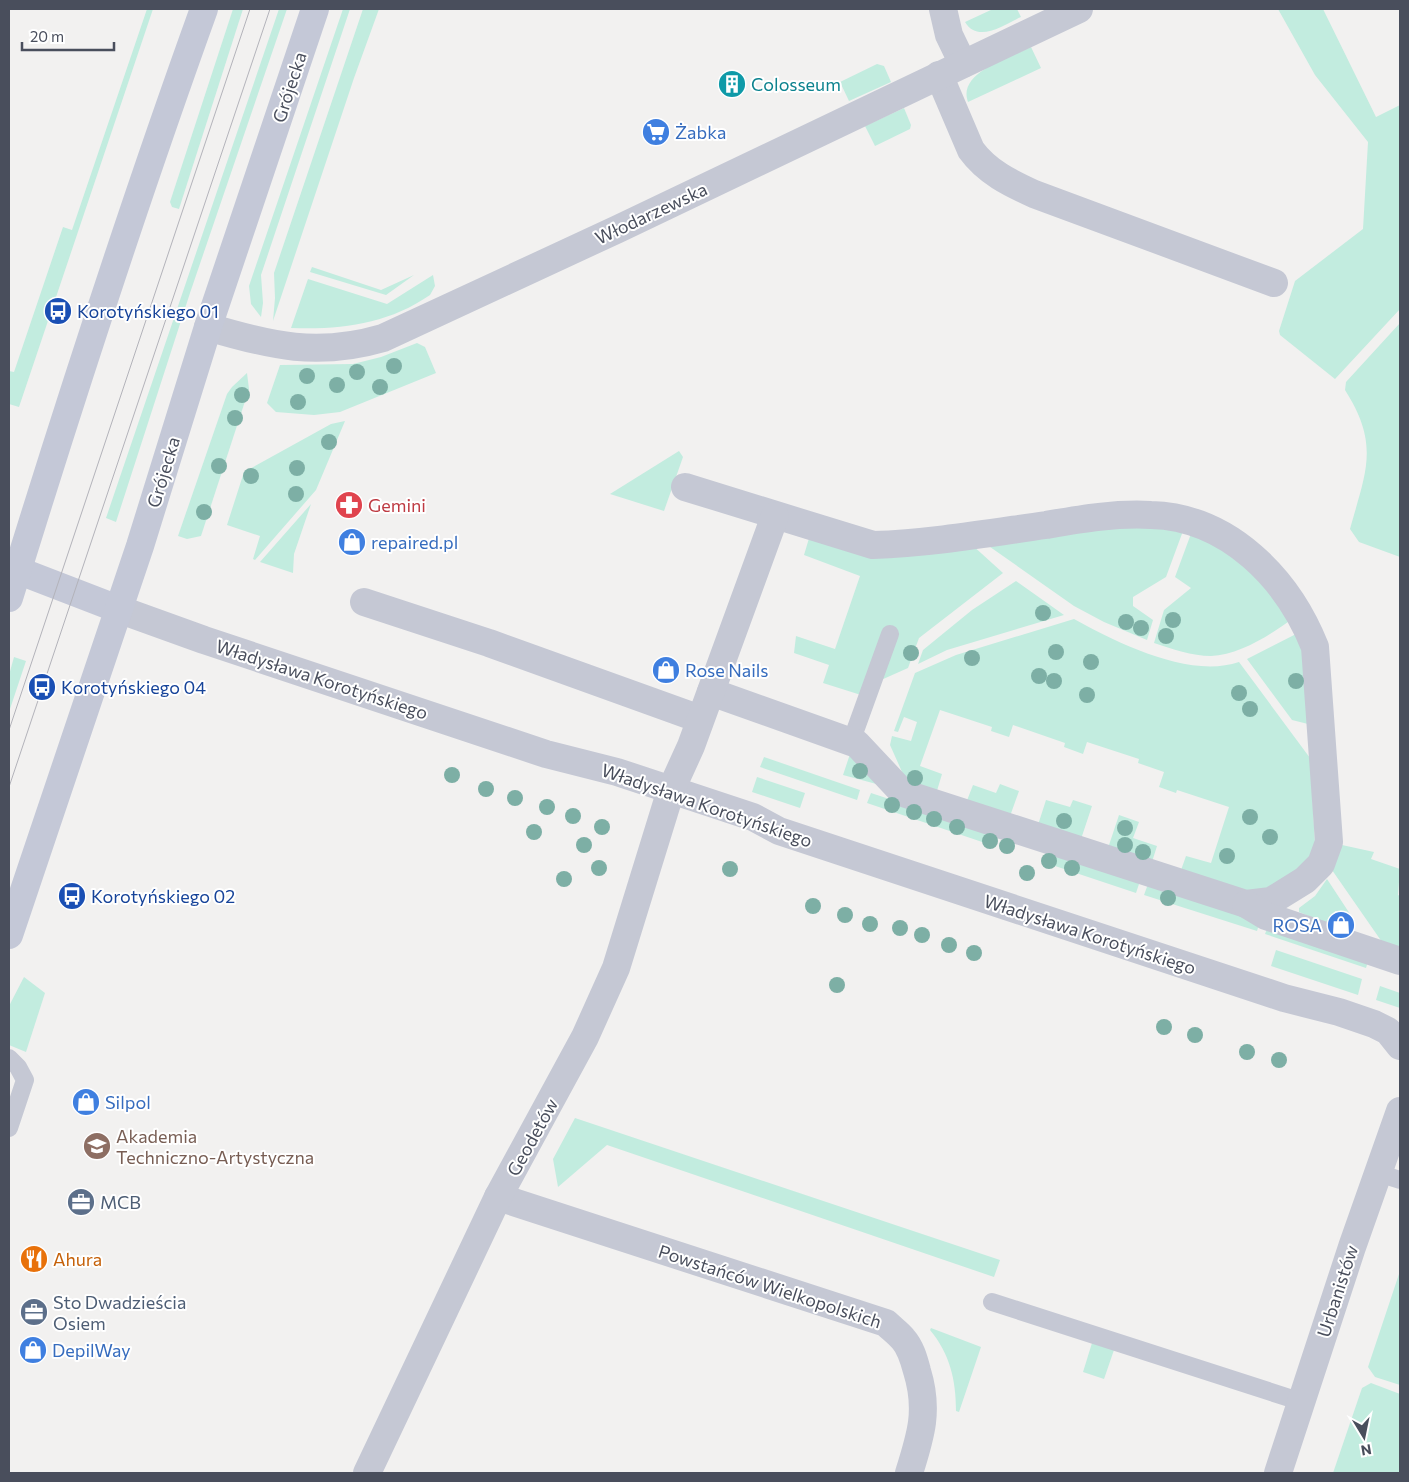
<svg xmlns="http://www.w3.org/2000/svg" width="1409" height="1482" viewBox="0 0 1409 1482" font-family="Commissioner,sans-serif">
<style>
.green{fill:#c2ecdf}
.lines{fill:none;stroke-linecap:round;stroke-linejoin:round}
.lane{stroke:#c5c8d4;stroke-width:18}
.street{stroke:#c5c8d4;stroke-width:28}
.secondary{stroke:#c4c8d7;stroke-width:28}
.tram{stroke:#b3b3ba;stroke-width:1}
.tree{fill:#7dafa5}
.labels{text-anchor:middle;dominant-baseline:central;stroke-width:4;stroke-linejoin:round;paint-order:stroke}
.culture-label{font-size:18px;fill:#0d838f;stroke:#fff;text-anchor:start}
.street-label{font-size:18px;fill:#494e5c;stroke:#fff}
.shop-label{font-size:18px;fill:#366cbe;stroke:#fff;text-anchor:start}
.transit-label{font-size:18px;fill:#164399;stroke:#fff;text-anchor:start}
.health-label{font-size:18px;fill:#be3a42;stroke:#fff;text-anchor:start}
.education-label{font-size:18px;fill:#785e54;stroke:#fff;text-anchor:start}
.service-label{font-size:18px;fill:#4e5e75;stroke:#fff;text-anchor:start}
.food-label{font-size:18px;fill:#c56008;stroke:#fff;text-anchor:start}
</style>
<rect width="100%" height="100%" fill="#f2f1f0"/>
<g class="green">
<polygon points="147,9 153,9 19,407 9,404 9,371 14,372 63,227 72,230"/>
<polygon points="233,9 243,9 179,209 172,207 170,202"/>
<polygon points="279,9 287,9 190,293 116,522 106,518"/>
<polygon points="343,9 350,9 261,275 263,303 261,317 251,304 249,286"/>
<polygon points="363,9 379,9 354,78 273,321 275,298 274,273"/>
<path d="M993,9H1017L1021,17C1005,24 978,44 965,22Z"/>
<polygon points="1278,9 1323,9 1376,117 1400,105 1400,309 1335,379 1280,335 1279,331 1295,281 1363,229 1368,142 1315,75"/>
<path d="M1031,47L1041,68L968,102C957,72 1010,58 1031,47Z"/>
<polygon points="877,64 884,66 891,82 849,101 840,82"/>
<polygon points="904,108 911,125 910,129 875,146 865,126"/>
<polygon points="312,267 381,290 414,275 386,295 310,272"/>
<path d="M433,275L435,286L430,295C388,324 341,330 291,328L308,279L387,304Z"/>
<path d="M1400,323V557L1359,542L1350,529C1366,471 1380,445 1345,390L1346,382Z"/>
<polygon points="417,343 425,347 436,373 340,412 314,415 276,412 267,403 280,365 353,364 381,357"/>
<polygon points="247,373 249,389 201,536 187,539 178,536 227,394 232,387"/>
<polygon points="345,421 316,490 255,560 253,559 260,536 227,525 244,472 331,424"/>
<polygon points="679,451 683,457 664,511 610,494"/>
<polygon points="311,504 294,554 293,573 260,562"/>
<polygon points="1132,526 1183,531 1166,577 1133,597 1133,606 1153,620 1147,640 1104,622 1074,606 983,542"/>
<path d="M1192,531C1233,545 1265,587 1292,619C1270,635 1239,655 1211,656C1192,656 1172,649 1154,643L1164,610L1191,588L1175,577Z"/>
<polygon points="810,535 971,544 1003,573 919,638 908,668 881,680 861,695 823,683 829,665 794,653 796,636 835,649 860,576 804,555"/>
<polygon points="1016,581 1064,615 947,650 918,664 923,650 972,610"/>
<path d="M1074,619C1118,643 1189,679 1239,662L1310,758L1315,843C1311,869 1282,881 1262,894L1180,873L1186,856L1211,863L1229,807L1177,790L1176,793L1159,787L1164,772L1138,763L1139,759L1087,742L1083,754L1064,747L1065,743L1013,725L1009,737L991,731L992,727L940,710L920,766L942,774L936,794L907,783L890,745L892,736L911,741L917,722L904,717L898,732L894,731L915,673L956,655Z"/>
<polygon points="1298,633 1304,651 1305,672 1303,678 1306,680 1308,724 1292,720 1247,659"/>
<polygon points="14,657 26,661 9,712 9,675"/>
<polygon points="850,754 880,785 843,775"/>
<polygon points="764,757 860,790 857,800 760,767"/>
<polygon points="757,777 805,793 800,808 752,792"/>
<polygon points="1000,784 1019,791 1009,819 966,803 973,785 996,793"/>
<polygon points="871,793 995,834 991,845 867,803"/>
<polygon points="1046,800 1070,807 1073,800 1092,806 1080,842 1037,828"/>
<polygon points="1119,815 1139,822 1133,838 1157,846 1151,865 1107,851"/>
<polygon points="1342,845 1374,852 1371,859 1400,869 1398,895 1400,896 1400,949 1382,942 1332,870"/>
<polygon points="1047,851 1140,881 1136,893 1043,862"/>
<polygon points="1327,879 1350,914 1335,911 1331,925 1299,912 1299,908 1315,896"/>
<polygon points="1148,884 1260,921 1257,931 1144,895"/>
<polygon points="1269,924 1369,958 1366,968 1265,934"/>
<polygon points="1276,950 1362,979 1358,995 1271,966"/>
<polygon points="24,977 45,993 26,1052 9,1045 9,1006"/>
<polygon points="1380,986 1400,993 1400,1008 1376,1000"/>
<polygon points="575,1118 1000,1260 994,1277 607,1145 558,1187 553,1159"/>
<polygon points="1400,1271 1400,1385 1375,1377 1368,1367"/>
<path d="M931,1328L981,1347L959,1412L956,1411C956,1380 950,1354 930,1330Z"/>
<polygon points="1092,1343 1114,1350 1104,1379 1083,1372"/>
<polygon points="1371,1383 1400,1394 1400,1473 1333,1473 1362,1388"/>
</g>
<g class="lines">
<g class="lane">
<polyline points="851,742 890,634"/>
<polyline points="9,1058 18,1067 25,1080 9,1128"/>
<polyline points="1378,1173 1400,1180"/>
<polyline points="992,1302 1302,1402"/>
</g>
<g class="street">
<polyline points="943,9 949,35 963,64"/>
<path d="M939,75L971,150C987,172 1010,183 1034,194L1274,283"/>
<path d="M208,327C271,346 318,357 383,338L618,229L1079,9"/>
<path d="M685,487L873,545C931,543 989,533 1046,525C1081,519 1115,513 1151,515C1229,517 1288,579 1315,647L1329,842L1321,864L1305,880L1271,901L1246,904L903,793L857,744L711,692"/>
<polyline points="364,602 489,643 700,719"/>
<polyline points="118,609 204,640 546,754 617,772 753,817 779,831 1284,998 1339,1012 1374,1024 1388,1031 1400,1046"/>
<polyline points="1246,904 1266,916 1400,961"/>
<path d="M498,1197L886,1323C891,1328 898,1333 903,1339C911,1348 914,1360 917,1371C929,1410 921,1435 909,1473"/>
<polyline points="367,1473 498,1197 585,1037 616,968 671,790 691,746 775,516"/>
<polyline points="1278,1473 1352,1247 1400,1111"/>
</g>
<g class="secondary">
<polyline points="9,567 118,609"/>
<path d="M9,598C70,400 134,203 204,9"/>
<polyline points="9,935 140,546 208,327 315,9"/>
</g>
<g class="tram">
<polyline points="9,730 250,9"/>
<polyline points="9,787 270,9"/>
</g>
</g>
<g class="tree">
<circle cx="394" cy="366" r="8"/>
<circle cx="357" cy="372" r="8"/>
<circle cx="307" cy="376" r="8"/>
<circle cx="337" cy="385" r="8"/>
<circle cx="380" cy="387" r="8"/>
<circle cx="242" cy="395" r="8"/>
<circle cx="298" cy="402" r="8"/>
<circle cx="235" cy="418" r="8"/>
<circle cx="329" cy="442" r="8"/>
<circle cx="219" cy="466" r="8"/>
<circle cx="297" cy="468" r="8"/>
<circle cx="251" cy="476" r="8"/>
<circle cx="296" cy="494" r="8"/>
<circle cx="204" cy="512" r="8"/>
<circle cx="1043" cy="613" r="8"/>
<circle cx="1173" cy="620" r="8"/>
<circle cx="1126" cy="622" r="8"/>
<circle cx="1141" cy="628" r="8"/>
<circle cx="1166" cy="636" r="8"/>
<circle cx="1056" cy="652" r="8"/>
<circle cx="911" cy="653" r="8"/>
<circle cx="972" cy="658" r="8"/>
<circle cx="1091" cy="662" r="8"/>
<circle cx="1039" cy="676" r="8"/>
<circle cx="1054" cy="681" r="8"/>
<circle cx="1296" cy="681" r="8"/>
<circle cx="1239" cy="693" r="8"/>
<circle cx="1087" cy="695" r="8"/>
<circle cx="1250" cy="709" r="8"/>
<circle cx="860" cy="771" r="8"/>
<circle cx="452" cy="775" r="8"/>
<circle cx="915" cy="778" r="8"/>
<circle cx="486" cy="789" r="8"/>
<circle cx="515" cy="798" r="8"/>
<circle cx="892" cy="805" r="8"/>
<circle cx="547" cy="807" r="8"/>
<circle cx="914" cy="812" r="8"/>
<circle cx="573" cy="816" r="8"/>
<circle cx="1250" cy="817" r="8"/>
<circle cx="934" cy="819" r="8"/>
<circle cx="1064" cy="821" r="8"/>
<circle cx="602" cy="827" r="8"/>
<circle cx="957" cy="827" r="8"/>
<circle cx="1125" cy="828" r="8"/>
<circle cx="534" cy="832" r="8"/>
<circle cx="1270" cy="837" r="8"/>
<circle cx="990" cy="841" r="8"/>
<circle cx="584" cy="845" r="8"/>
<circle cx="1125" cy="845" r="8"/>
<circle cx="1007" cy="846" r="8"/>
<circle cx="1143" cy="852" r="8"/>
<circle cx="1227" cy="856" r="8"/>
<circle cx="1049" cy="861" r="8"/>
<circle cx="599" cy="868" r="8"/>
<circle cx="1072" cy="868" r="8"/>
<circle cx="730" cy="869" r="8"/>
<circle cx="1027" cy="873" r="8"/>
<circle cx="564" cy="879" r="8"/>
<circle cx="1168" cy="898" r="8"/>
<circle cx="813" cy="906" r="8"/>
<circle cx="845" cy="915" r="8"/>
<circle cx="870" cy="924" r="8"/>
<circle cx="900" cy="928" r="8"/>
<circle cx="922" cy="935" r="8"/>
<circle cx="949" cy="945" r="8"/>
<circle cx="974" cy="953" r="8"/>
<circle cx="837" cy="985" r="8"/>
<circle cx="1164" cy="1027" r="8"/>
<circle cx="1195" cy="1035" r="8"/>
<circle cx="1247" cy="1052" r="8"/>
<circle cx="1279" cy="1060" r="8"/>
</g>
<defs>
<symbol id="building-disc" viewBox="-11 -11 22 22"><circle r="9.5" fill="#0f9aa8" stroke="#fff"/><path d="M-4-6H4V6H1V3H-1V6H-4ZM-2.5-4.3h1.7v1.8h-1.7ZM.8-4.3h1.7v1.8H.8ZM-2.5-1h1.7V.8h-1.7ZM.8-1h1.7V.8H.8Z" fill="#fff"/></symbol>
<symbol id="supermarket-disc" viewBox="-11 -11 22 22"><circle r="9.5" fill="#3f7fe0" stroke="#fff"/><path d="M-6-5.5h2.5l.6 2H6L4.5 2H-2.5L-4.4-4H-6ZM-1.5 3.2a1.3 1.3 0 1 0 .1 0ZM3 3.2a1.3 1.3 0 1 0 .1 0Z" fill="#fff"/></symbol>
<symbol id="bus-disc" viewBox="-11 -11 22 22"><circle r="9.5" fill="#1a4fb4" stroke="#fff"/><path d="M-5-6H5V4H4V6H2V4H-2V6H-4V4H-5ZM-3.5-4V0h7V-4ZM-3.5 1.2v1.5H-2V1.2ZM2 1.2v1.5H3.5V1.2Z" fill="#fff"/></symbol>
<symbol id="pharmacy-disc" viewBox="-11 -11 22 22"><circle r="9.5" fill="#e0444e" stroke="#fff"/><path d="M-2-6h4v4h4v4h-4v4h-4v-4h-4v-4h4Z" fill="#fff"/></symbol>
<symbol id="shop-disc" viewBox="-11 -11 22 22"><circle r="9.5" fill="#3f7fe0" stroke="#fff"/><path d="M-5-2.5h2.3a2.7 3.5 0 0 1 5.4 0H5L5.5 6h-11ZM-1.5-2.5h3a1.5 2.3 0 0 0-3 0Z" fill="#fff"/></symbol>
<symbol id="university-disc" viewBox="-11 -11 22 22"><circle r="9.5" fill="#8d6e63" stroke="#fff"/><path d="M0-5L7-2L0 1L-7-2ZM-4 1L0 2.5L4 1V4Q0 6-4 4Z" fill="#fff"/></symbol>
<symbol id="office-disc" viewBox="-11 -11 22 22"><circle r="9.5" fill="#5c6f8a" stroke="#fff"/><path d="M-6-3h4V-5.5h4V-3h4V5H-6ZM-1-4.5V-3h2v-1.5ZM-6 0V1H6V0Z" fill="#fff"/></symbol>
<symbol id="restaurant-disc" viewBox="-11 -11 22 22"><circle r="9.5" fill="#e8710a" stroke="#fff"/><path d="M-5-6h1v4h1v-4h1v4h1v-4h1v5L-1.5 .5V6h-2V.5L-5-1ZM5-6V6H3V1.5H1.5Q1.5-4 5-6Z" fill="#fff"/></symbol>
</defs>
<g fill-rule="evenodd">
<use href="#building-disc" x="716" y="68" width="32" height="32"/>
<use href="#supermarket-disc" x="640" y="116" width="32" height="32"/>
<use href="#bus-disc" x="42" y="295" width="32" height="32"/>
<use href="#pharmacy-disc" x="333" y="489" width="32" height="32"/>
<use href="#shop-disc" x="336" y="526" width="32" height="32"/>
<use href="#shop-disc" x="650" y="654" width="32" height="32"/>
<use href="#bus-disc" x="26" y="671" width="32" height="32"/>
<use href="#bus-disc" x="56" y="880" width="32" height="32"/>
<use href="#shop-disc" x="1325" y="909" width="32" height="32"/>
<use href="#shop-disc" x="70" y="1086" width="32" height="32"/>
<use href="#university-disc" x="81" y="1130" width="32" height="32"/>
<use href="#office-disc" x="65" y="1186" width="32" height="32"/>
<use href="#restaurant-disc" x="18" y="1243" width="32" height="32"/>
<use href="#office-disc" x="18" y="1296" width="32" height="32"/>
<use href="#shop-disc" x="17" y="1334" width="32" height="32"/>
</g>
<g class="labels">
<g class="culture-label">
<text x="751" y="84">Colosseum</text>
</g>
<g class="street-label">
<text transform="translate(289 87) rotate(-72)">Grójecka</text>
<text transform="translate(651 213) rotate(-25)">Włodarzewska</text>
<text transform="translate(163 472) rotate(-73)">Grójecka</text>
<text transform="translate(322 679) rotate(18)">Władysława Korotyńskiego</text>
<text transform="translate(707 805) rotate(19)">Władysława Korotyńskiego</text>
<text transform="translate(1090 934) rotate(18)">Władysława Korotyńskiego</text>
<text transform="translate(532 1137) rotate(-61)">Geodetów</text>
<text transform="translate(770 1286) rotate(18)">Powstańców Wielkopolskich</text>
<text transform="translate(1337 1291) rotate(-72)">Urbanistów</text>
</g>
<g class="shop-label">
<text x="675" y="132">Żabka</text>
<text x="371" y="542">repaired.pl</text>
<text x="685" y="670">Rose Nails</text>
<text x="1322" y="925" text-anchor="end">ROSA</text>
<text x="105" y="1102">Silpol</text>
<text x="52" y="1350">DepilWay</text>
</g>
<g class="transit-label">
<text x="77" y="311">Korotyńskiego 01</text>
<text x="61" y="687">Korotyńskiego 04</text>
<text x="91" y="896">Korotyńskiego 02</text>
</g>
<g class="health-label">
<text x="368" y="505">Gemini</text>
</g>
<g class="education-label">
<text x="116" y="1136">Akademia<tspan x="116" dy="21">Techniczno-Artystyczna</tspan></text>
</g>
<g class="service-label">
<text x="100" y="1202">MCB</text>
<text x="53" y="1302">Sto Dwadzieścia<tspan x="53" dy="21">Osiem</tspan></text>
</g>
<g class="food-label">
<text x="53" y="1259">Ahura</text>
</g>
</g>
<rect width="1409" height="1482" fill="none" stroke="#494e5c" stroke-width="20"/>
<g transform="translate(1364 1437) rotate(170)" stroke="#ffffff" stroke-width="4" paint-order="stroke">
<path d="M0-4L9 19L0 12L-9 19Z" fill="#494e5c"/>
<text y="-8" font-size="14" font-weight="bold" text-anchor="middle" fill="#494e5c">N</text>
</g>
<path d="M22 42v8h92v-8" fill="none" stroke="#494e5c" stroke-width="2.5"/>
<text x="30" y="42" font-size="15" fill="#494e5c" stroke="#ffffff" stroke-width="4" paint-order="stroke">20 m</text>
</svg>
